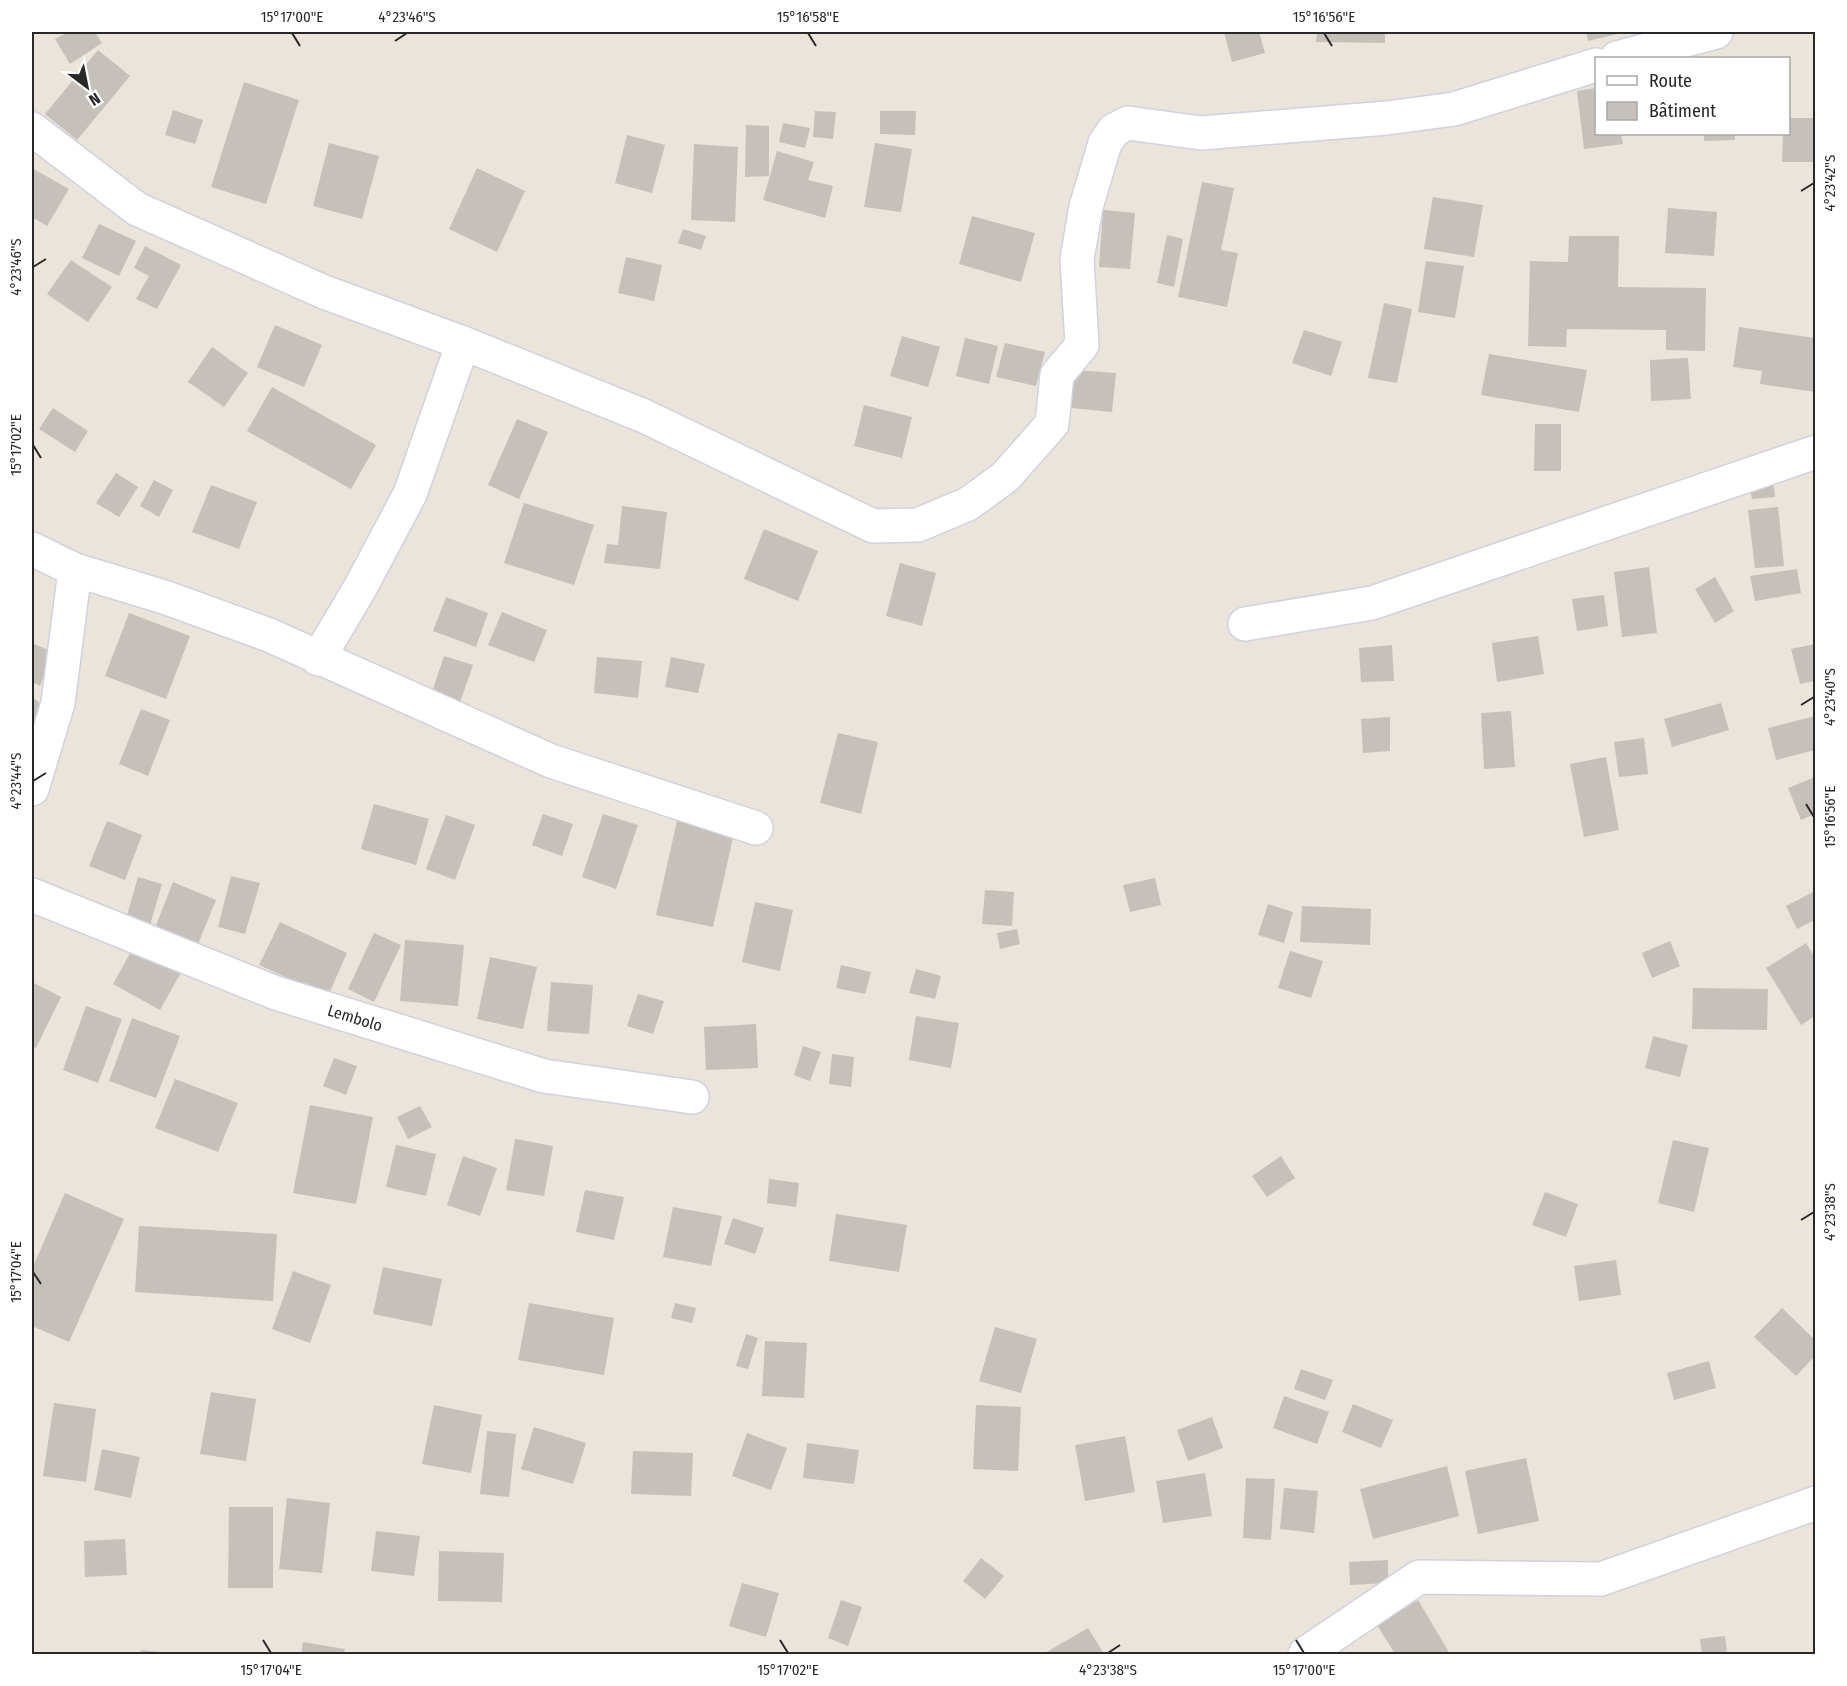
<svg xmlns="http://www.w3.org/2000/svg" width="1847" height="1686" viewBox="0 0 1847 1686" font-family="'Fira Sans Condensed',sans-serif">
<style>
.building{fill:#c5c1ba}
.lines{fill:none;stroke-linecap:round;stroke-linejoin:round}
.minor-casing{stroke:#d0d2e0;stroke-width:36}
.minor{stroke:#fff;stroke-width:33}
.ticks{fill:none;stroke:#282828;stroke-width:2}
.labels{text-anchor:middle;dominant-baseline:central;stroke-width:4.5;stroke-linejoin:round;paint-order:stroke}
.street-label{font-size:16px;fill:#282828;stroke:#fff}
.neatline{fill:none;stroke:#282828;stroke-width:2}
.ticks-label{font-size:15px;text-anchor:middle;fill:#282828}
</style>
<rect width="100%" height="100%" fill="#eae4da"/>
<g class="building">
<polygon points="68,32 95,32 102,43 70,64 55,39"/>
<polygon points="1224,32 1259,32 1265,53 1232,62"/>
<polygon points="1317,32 1385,32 1385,43 1316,42"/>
<polygon points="1586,32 1626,32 1588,41"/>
<polygon points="98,50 130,76 77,140 45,114"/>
<polygon points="244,82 299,100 266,204 211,187"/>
<polygon points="1596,88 1596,134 1621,134 1623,144 1584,149 1577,91"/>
<polygon points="173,110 203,120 195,144 165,135"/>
<polygon points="815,111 836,112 833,139 813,137"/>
<polygon points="880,111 916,111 915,135 880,134"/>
<polygon points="1788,118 1815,118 1815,162 1782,162 1783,134 1788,134"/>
<polygon points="783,123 810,128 805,148 779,142"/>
<polygon points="746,125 769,126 769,176 745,177"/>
<polygon points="1704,134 1735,134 1735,140 1704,141"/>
<polygon points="627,135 665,145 652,193 615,183"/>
<polygon points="329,143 379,156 362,219 313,206"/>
<polygon points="875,143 912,149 901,212 864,207"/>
<polygon points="694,144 738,147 735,222 691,220"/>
<polygon points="777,151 814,162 808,180 833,186 825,218 763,200"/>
<polygon points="32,168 69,189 47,226 32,217"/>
<polygon points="477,168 525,191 497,252 449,229"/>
<polygon points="1202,182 1234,188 1221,250 1238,253 1227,307 1178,297"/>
<polygon points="1433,197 1483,205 1474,257 1424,249"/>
<polygon points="1668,208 1717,212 1714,256 1665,253"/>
<polygon points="1103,210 1135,213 1130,269 1099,267"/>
<polygon points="972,216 1035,233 1021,282 959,264"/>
<polygon points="99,224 136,241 119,276 82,258"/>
<polygon points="683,229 706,236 701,250 678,243"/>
<polygon points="1167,235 1183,239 1174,287 1157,283"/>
<polygon points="1569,236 1619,236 1618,287 1706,288 1705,351 1666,350 1666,330 1567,329 1566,347 1528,346 1530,261 1568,262"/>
<polygon points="145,246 181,265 157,309 136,299 149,276 134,268"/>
<polygon points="626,257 662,265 654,301 618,293"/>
<polygon points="71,260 112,287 88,322 47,294"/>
<polygon points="1426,261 1464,266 1455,318 1418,312"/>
<polygon points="1384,303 1412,309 1397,383 1368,378"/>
<polygon points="275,325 322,345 304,387 257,367"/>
<polygon points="1739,327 1815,338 1815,392 1760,384 1762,371 1733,367"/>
<polygon points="1304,330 1342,342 1331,376 1292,363"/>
<polygon points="902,336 940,347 928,387 890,376"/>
<polygon points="965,338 998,346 989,384 956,376"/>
<polygon points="1005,343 1045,352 1036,386 996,377"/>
<polygon points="212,347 248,373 224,407 188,382"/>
<polygon points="1489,354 1587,370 1579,412 1481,395"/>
<polygon points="1688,358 1691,399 1651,401 1650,360"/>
<polygon points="1074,370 1116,373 1112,412 1071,408"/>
<polygon points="272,387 376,445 351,489 247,431"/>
<polygon points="864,405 912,417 902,458 854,446"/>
<polygon points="53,408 88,431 75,452 39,429"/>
<polygon points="517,419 548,432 519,499 488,485"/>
<polygon points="1535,424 1561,424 1561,471 1534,471"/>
<polygon points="116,473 138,487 119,517 96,503"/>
<polygon points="154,480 173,490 159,517 140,506"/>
<polygon points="1773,480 1775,497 1752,499 1749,482"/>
<polygon points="211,485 257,502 239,549 192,532"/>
<polygon points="524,503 594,525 574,585 504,563"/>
<polygon points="622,506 667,512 660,569 604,563 607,544 618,545"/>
<polygon points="1778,507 1784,566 1755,568 1748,510"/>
<polygon points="764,529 818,551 798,601 744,579"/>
<polygon points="900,563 936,573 922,626 886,616"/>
<polygon points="1649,567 1657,633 1622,637 1614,572"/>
<polygon points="1797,569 1801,593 1755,601 1750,576"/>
<polygon points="1715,577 1734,611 1715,623 1695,589"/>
<polygon points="1604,595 1608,626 1577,631 1572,599"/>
<polygon points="446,597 488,613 476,647 433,631"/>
<polygon points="502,612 547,630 534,662 488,645"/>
<polygon points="129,613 190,636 166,699 105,676"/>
<polygon points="1538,636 1544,674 1497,682 1492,643"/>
<polygon points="32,643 53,652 40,686 32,682"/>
<polygon points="1815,644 1815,681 1800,684 1791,649"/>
<polygon points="1392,645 1394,681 1361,682 1359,648"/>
<polygon points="444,656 473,665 458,708 430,698"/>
<polygon points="597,657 642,661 638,698 594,693"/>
<polygon points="671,657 705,664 698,693 665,687"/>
<polygon points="32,697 45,707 32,725"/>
<polygon points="1721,703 1729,730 1672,747 1664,719"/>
<polygon points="141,709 170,720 148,776 119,764"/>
<polygon points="1511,711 1515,767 1484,769 1481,713"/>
<polygon points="1815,716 1815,750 1776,760 1768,728"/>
<polygon points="1390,717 1390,751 1363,753 1361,719"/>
<polygon points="838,733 878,742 861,814 820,803"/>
<polygon points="1644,738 1648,774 1619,777 1614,742"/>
<polygon points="1606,757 1619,830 1584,837 1570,764"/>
<polygon points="1815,777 1815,814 1801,820 1788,788"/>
<polygon points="374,804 429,819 416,865 361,849"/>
<polygon points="543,814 573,824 562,856 532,845"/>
<polygon points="603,814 638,825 616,889 582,877"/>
<polygon points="446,815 475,825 455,880 426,869"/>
<polygon points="107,821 142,835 125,880 89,866"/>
<polygon points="677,821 734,833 713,927 656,915"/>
<polygon points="231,876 260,883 245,934 218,927"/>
<polygon points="138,877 162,884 150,925 126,919"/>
<polygon points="1155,878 1161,905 1130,912 1123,885"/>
<polygon points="173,882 216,900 198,944 155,928"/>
<polygon points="985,890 1014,892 1012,926 982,924"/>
<polygon points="1815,891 1815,920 1797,929 1786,906"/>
<polygon points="755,902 793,910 780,971 742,962"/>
<polygon points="1268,904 1293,912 1284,943 1258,935"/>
<polygon points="1302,906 1371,909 1370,945 1300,942"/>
<polygon points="280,922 347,953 328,996 259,965"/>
<polygon points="1017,929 1020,944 1000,949 997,933"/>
<polygon points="374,933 401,945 374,1002 348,989"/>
<polygon points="405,940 464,945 458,1006 400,1001"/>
<polygon points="137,941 184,967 160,1010 113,984"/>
<polygon points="1670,941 1680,966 1652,978 1642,953"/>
<polygon points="1806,943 1815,958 1815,1016 1801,1025 1766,968"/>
<polygon points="1290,951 1323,961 1311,998 1278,988"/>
<polygon points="490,957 537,967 523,1029 477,1019"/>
<polygon points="841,965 871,972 865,994 836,988"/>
<polygon points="916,969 941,976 935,999 909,993"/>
<polygon points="32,982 61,997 36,1048 32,1046"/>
<polygon points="551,982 593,985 589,1034 547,1031"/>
<polygon points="1693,988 1768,989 1767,1030 1692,1029"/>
<polygon points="638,994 664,1001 653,1034 627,1026"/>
<polygon points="86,1006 122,1019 98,1083 63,1070"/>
<polygon points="916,1016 959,1023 951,1068 909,1060"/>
<polygon points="132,1018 180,1036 156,1098 109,1081"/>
<polygon points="756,1024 758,1068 706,1070 704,1027"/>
<polygon points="1653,1036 1688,1045 1680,1077 1645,1068"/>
<polygon points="803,1046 821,1052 810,1081 794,1075"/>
<polygon points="832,1054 854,1057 851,1087 829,1084"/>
<polygon points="334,1058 357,1066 346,1095 323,1086"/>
<polygon points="175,1079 238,1103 218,1152 155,1128"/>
<polygon points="310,1105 373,1117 356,1204 293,1193"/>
<polygon points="420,1106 432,1127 408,1139 397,1117"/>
<polygon points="515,1139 553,1146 544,1196 506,1190"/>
<polygon points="1673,1140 1709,1148 1694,1212 1658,1203"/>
<polygon points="396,1145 436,1154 426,1196 386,1187"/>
<polygon points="463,1156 497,1168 480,1216 447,1205"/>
<polygon points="1281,1156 1295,1178 1267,1197 1252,1176"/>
<polygon points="769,1179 799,1183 796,1207 767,1203"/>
<polygon points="585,1190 624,1197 614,1240 576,1232"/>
<polygon points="1545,1192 1578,1204 1566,1237 1532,1225"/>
<polygon points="65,1193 124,1219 69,1342 32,1326 32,1269"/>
<polygon points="673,1207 722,1216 711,1266 663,1257"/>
<polygon points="836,1214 907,1225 899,1272 829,1261"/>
<polygon points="733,1218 764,1228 755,1254 724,1244"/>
<polygon points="139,1226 277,1234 273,1301 135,1292"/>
<polygon points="1616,1260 1621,1295 1579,1301 1574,1266"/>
<polygon points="383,1267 442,1279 432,1326 373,1314"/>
<polygon points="293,1271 331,1285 310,1343 272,1329"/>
<polygon points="529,1303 614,1318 604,1375 518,1360"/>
<polygon points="675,1303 696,1308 692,1323 671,1318"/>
<polygon points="1782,1308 1815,1340 1815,1356 1796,1376 1754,1337"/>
<polygon points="995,1327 1037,1339 1021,1393 979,1381"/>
<polygon points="746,1334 758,1338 748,1369 736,1366"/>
<polygon points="765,1341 807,1343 804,1398 762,1396"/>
<polygon points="1709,1361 1716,1388 1674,1400 1667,1373"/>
<polygon points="1301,1369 1333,1380 1325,1400 1294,1389"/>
<polygon points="211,1392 256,1399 246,1461 200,1454"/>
<polygon points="1284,1396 1329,1412 1317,1444 1273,1428"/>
<polygon points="54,1403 96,1409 86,1482 43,1476"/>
<polygon points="1353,1404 1393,1420 1381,1448 1342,1432"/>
<polygon points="434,1405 482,1415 471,1473 422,1464"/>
<polygon points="976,1405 1021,1407 1018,1471 973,1469"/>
<polygon points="1212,1417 1223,1448 1188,1461 1177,1430"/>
<polygon points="534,1427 586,1443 573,1484 521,1469"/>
<polygon points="487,1431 516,1434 509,1497 480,1494"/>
<polygon points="747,1433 787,1448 771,1490 732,1476"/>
<polygon points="1125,1436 1135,1492 1085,1501 1075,1445"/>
<polygon points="807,1443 859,1450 854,1484 803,1478"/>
<polygon points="102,1449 140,1457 131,1498 94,1490"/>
<polygon points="633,1451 693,1453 691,1496 631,1494"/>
<polygon points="1526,1458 1539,1521 1478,1534 1465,1471"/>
<polygon points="1447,1466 1459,1516 1373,1539 1360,1489"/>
<polygon points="1205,1473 1212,1516 1163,1523 1156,1481"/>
<polygon points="1246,1478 1275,1479 1271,1540 1243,1538"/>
<polygon points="1284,1488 1318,1491 1314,1533 1280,1529"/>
<polygon points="287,1498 330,1503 322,1573 279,1569"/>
<polygon points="229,1507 273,1507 273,1588 228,1588"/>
<polygon points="376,1531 420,1536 414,1576 371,1571"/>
<polygon points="125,1539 127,1575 85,1577 84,1541"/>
<polygon points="439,1551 504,1553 502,1602 438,1601"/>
<polygon points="981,1558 1004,1576 985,1599 963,1581"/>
<polygon points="1388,1560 1388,1583 1350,1585 1349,1562"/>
<polygon points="742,1583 779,1593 766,1637 729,1626"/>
<polygon points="841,1600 862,1607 848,1646 828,1638"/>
<polygon points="1418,1600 1450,1654 1395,1654 1377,1625"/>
<polygon points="1088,1628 1104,1654 1043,1654"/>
<polygon points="1725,1636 1727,1654 1702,1654 1700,1639"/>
<polygon points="303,1642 345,1649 344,1654 301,1654"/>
<polygon points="141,1650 170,1653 170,1654 140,1654"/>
</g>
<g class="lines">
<defs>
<g id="minor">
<polyline points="1617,58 1716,32"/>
<polyline points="32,129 137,209 324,292 463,343 644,416 873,526 918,525 968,504 1005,477 1052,424 1057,375 1082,345 1077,259 1086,207 1105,143 1114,130 1128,123 1201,133 1387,118 1454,109 1596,65"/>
<polyline points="32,549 75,570 164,597 269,635 551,761 756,828"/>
<polyline points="1245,624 1372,603 1816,452"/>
<polyline points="318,659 360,588 410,494 463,343"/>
<polyline points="32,789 58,703 75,570"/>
<polyline points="32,895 276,993 544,1076 692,1097"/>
<polyline points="1305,1654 1419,1577 1601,1579 1816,1503"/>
</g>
</defs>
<use href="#minor" class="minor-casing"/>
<use href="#minor" class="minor"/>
</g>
<path class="ticks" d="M292,33L300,46M808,33L816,46M1324,33L1332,46M395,41L407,33M1801,191L1814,183M33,267L46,259M33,445L41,458M1801,705L1814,697M33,781L46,773M1806,804L1814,817M1801,1220L1814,1212M33,1272L41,1284M263,1640L271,1653M780,1640L788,1653M1296,1640L1304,1653M1108,1653L1120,1645"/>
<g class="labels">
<g class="street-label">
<text transform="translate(355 1018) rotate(17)">Lembolo</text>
</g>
</g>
<rect width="1847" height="1686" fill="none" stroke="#ffffff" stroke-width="66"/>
<rect x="1595" y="57" width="195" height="78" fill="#ffffff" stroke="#a9a9a9" stroke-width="1.5"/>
<rect x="1607" y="76" width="30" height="9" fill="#ffffff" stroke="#a9a9a9" stroke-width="1.5"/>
<text x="1649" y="87" font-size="18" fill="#282828">Route</text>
<rect x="1607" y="102" width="30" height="18" fill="#c5c1ba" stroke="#a9a9a9" stroke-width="1.5"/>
<text x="1649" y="117" font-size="18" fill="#282828">Bâtiment</text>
<g transform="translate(87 87) rotate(148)" stroke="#ffffff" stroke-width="4.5" paint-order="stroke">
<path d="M0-4.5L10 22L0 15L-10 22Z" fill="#282828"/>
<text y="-9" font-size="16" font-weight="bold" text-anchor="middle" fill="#282828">N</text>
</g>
<rect x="33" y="33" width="1781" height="1620" class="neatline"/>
<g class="ticks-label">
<text x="292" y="22">15°17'00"E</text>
<text x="407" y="22">4°23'46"S</text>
<text x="808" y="22">15°16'58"E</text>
<text x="1324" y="22">15°16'56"E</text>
<text transform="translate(1830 183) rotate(-90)" y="5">4°23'42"S</text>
<text transform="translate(16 267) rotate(-90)" y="5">4°23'46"S</text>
<text transform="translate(16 445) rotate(-90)" y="5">15°17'02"E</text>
<text transform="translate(1830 697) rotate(-90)" y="5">4°23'40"S</text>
<text transform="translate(16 781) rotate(-90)" y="5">4°23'44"S</text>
<text transform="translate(1830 817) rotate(-90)" y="5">15°16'56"E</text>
<text transform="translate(1830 1212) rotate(-90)" y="5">4°23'38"S</text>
<text transform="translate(16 1272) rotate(-90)" y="5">15°17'04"E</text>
<text x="271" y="1675">15°17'04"E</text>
<text x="788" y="1675">15°17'02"E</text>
<text x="1108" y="1675">4°23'38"S</text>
<text x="1304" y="1675">15°17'00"E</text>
</g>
</svg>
